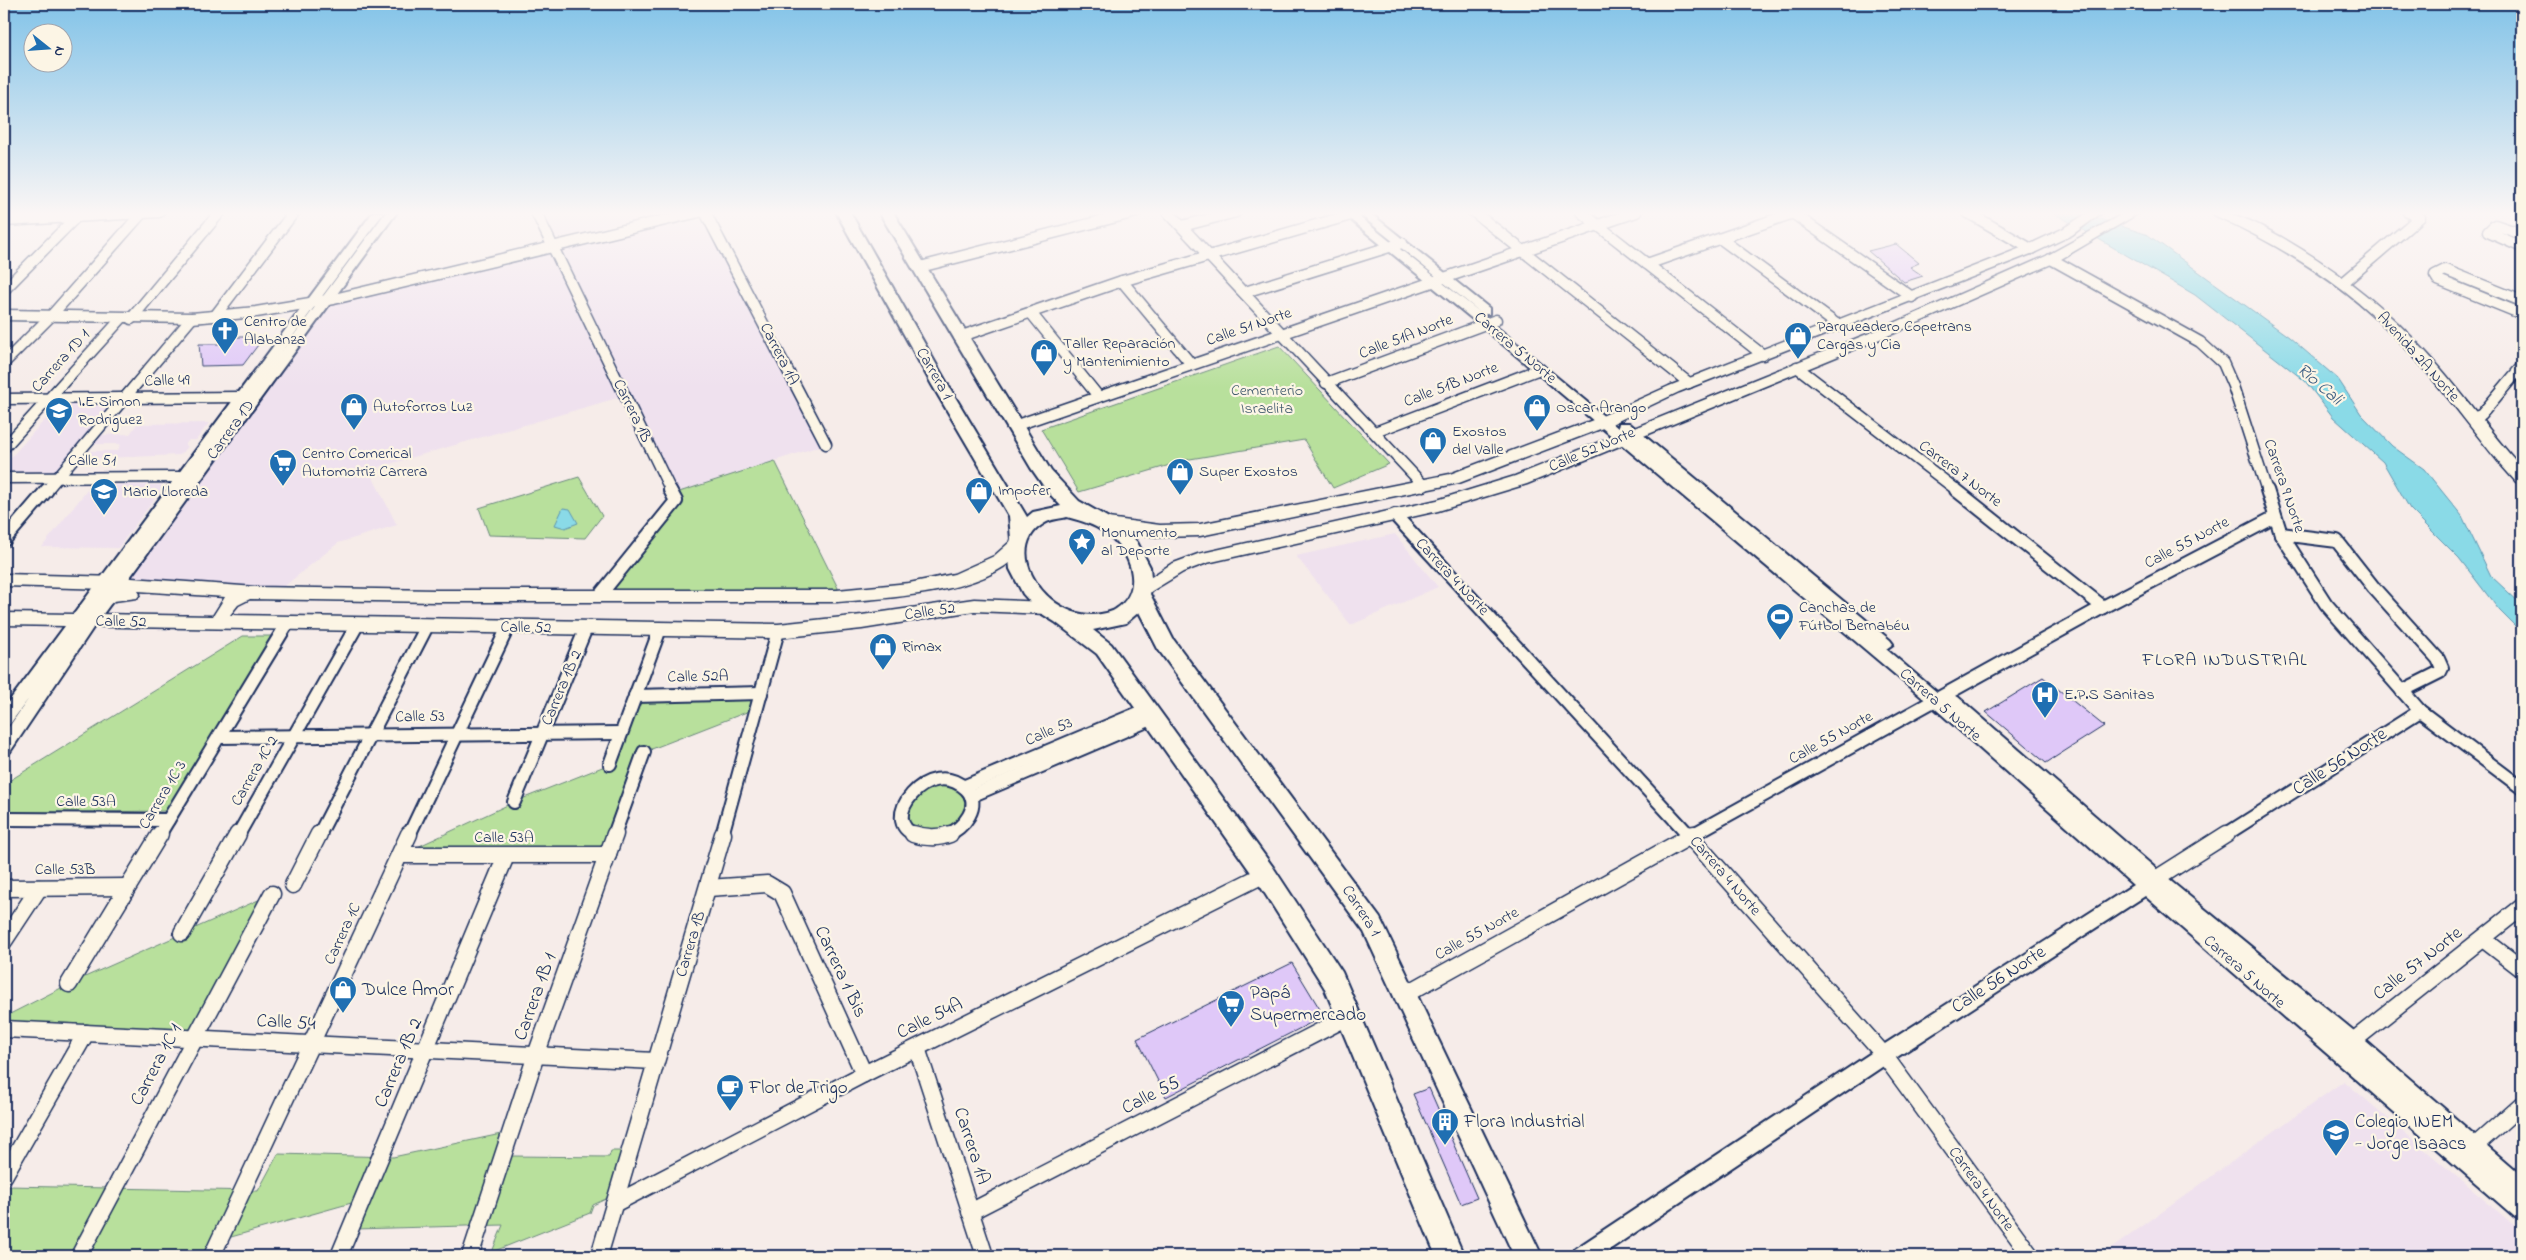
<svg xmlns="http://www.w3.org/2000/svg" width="2526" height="1260" viewBox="0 0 2526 1260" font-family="'Indie Flower',sans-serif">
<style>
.built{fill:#efe1ee}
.green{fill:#b8e09c;stroke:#6a887d}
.water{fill:#8adae7;stroke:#5e96b0}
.building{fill:#dfc8f8;stroke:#1b2f5e}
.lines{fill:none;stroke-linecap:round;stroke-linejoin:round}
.minor-far2-casing{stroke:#1b2f5e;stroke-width:13}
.minor-far1-casing{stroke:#1b2f5e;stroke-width:16}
.minor-casing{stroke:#1b2f5e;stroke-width:19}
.tertiary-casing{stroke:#1b2f5e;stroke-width:4}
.secondary-casing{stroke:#1b2f5e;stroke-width:3}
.primary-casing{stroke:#1b2f5e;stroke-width:4}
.minor-far2{stroke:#fcf5e5;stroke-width:10}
.minor-far1{stroke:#fcf5e5;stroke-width:12}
.minor{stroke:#fcf5e5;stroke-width:16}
.tertiary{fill:#fcf5e5;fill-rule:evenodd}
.secondary{fill:#fcf5e5;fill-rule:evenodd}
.primary{fill:#fcf5e5;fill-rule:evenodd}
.labels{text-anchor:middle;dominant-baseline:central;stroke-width:4.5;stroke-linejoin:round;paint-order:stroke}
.poi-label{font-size:16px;fill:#1b2f5e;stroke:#fcf5e5;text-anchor:start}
.street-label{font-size:16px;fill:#1b2f5e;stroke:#fcf5e5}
.park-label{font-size:16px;fill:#425b6e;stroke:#fcf5e5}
.water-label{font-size:18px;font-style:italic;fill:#375a80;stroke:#fcf5e5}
.neighbourhood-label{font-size:18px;letter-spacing:1px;fill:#1b2f5e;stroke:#fcf5e5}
.near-street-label{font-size:19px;fill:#1b2f5e;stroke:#fcf5e5}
.near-poi-label{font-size:19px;fill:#1b2f5e;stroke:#fcf5e5;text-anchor:start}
</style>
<rect width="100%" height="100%" fill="#f6ece9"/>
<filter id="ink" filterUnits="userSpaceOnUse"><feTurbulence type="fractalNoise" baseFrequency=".02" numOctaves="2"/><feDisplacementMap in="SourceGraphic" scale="10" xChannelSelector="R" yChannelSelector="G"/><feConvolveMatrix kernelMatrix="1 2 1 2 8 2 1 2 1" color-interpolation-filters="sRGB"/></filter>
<g filter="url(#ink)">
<g class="built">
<polygon points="544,212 662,212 556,239"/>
<polygon points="699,212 826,444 673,494 624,396 369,470 397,525 338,543 276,593 118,583 327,300"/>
<polygon points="59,404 112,404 53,474 4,475 4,465"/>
<polygon points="209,423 196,440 189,440 185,445 188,447 180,455 78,459 84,451 118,451 120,444 91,444 100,435 130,434 137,424"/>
<polygon points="92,484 165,485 118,548 42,547"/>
<polygon points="1395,534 1438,587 1351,625 1296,556"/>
<polygon points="2344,1081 2522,1232 2522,1256 2101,1256"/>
</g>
<g class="green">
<polygon points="1279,346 1389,464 1333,488 1304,440 1190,459 1079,492 1041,429"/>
<polygon points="775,461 838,588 837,596 600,595 676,502 673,494"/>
<polygon points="579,477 602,516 585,538 489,535 479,508"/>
<polygon points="243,636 273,636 167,811 4,813 4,784"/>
<polygon points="761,693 757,708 644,752 608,855 400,855 514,802 610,764 635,696"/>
<polygon points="942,779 972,796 955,831 912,833 902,807"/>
<polygon points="272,894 194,1038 4,1029 4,1017 69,984"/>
<polygon points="501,1134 512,1156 609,1157 611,1151 623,1151 612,1196 593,1205 590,1213 492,1252 503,1225 355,1229 362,1200 224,1239 214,1256 4,1256 4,1191 8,1186 258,1191 278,1154 393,1157"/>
</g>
<g class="water">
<polygon points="2052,212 2079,212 2148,235 2289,337 2338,379 2361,414 2392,446 2424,469 2462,516 2491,576 2522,605 2522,633 2499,610 2459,558 2410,509 2383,462 2333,417 2305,381 2195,295"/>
<polygon points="563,508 570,509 578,523 565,528 555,525"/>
</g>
<g class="building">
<polygon points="1896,244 1919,263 1910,267 1923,276 1904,282 1868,251"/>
<polygon points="229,337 264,337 243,365 201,366 199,344 219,344"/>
<polygon points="2043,677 2104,726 2046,763 1986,712"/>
<polygon points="1292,963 1324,1016 1166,1097 1137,1039"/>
<polygon points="1429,1088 1477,1198 1461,1204 1413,1094"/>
</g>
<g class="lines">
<defs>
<g id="minor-far2">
<polyline points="536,212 671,491"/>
<polyline points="705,212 826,444"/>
<polyline points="1168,212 1424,486"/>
<polyline points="1474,212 1689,383"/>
<polyline points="1581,212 1763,355"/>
<polyline points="1791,212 1912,297"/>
<polyline points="1967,212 2031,249"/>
<polyline points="4,221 159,212"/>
<polyline points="1182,226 1236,212"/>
<polyline points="2522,234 2495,225 2488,232 2522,247"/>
<polyline points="1721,239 1839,326"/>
<polyline points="2051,259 2200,342 2223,363 2233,386 2267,491"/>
<polyline points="1647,264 1793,213"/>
<polyline points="920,267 1136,212"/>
<polyline points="1122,281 1191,364"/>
<polyline points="2343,283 2420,217 2408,212"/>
<polyline points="4,290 79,214"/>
<polyline points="1245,292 1402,243"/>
<polyline points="2522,301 2445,270 2435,275 2438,280 2522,314"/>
<polyline points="1031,313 1098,396"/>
<polyline points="4,315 192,318 256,312 334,299 699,212"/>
<polyline points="215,316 294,212"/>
<polyline points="131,319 220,212"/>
<polyline points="959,337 1122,281 1361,212"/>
<polyline points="4,363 51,316 142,213"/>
<polyline points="1797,367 1958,491"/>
<polyline points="1326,383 1496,320"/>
<polyline points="4,399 241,397"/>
<polyline points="2472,418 2481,415 2522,366"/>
<polyline points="1014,426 1636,212"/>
<polyline points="1375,432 1540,369"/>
<polyline points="4,448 122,318"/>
<polyline points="4,478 181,477"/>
<polyline points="46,491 192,318"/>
</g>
<g id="minor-far1">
<polyline points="1956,490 2103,607"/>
<polyline points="2267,490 2281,534 2326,604 2420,711 2522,788"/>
<polyline points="1395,515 1689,835"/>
<polyline points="2281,534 2337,541 2374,588 2438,659 2442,668 2440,672 2402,691"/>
<polyline points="4,540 47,490"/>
<polyline points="600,595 676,501 670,490"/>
<polyline points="635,696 761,693"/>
<polyline points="219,737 621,733"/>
<polyline points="610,764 660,629"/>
<polyline points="965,786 1148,709"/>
<polyline points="971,796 1154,718"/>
<polyline points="514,802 586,628"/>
<polyline points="4,819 168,820"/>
<polyline points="159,835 287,624"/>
<polyline points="238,835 357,625"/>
<polyline points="319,835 427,626"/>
<polyline points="409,835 508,627"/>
<polyline points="614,835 644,752"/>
<polyline points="722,835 778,631"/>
<path d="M917,835C875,823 929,754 966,789C983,805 963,829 947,835"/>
<polyline points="1692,835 2103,607 2275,517"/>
<polyline points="2225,835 2420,711"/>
</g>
<g id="minor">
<path d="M913,834C926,838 937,839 950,834"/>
<polyline points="1688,834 1884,1055 2031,1256"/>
<polyline points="400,855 608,855"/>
<polyline points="2156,879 2227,834"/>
<polyline points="293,885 319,834"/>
<polyline points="4,888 127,887"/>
<polyline points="708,888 767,884 782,893 864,1074"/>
<polyline points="182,933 238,834"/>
<polyline points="2483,939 2522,969"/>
<polyline points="4,941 39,888"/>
<polyline points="69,984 160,834"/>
<polyline points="1406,994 1694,834"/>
<polyline points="4,1029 655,1061"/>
<polyline points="2348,1045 2522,907"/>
<polyline points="917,1048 985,1256"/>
<polyline points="2468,1152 2522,1104"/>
<polyline points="4,1176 86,1033"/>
<polyline points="614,1204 864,1074 1265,874"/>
<polyline points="970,1212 1350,1016"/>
<polyline points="79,1256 272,894"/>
<polyline points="212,1256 409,834"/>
<polyline points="339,1256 506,856"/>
<polyline points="470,1256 536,1055 615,834"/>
<polyline points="599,1256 723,834"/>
</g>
<g id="tertiary">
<polygon points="373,212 384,212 282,351 386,212 397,212 95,625 10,752 4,753 4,734 29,698 10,724 4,726 4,708"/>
<polygon points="1341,212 1353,212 1481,313 1357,212 1369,212 1489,308 1489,314 1481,314 1618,428 1619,423 1629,423 1890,640 1893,644 1886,649 1945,699 1952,695 1958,697 2162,874 2359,1035 2522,1176 2522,1220 2515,1217 2145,896 1891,1061 1600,1256 1572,1256 1575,1249 1877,1049 2133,885 1930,704 1481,326"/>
</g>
<g id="secondary">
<polygon points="2089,212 2103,212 2072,235 2036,252 1679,392 1603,428 1459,483 1200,536 1160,537 1108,530 1102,528 1100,524 1102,520 1108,518 1160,525 1200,524 1450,474 1593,420 1669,386 2026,246 2062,229"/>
<polygon points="2126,212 2141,212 2056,262 1897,332 1527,484 1438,511 1207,563 1183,572 1142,597 1136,595 1133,591 1136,587 1171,564 1198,554 1437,500 1515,476 1887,326 2046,256"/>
<path d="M2213,212C2238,212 2261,226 2283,238C2336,269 2384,306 2425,351C2460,388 2488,431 2522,468V483L2516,482L2501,465C2468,425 2438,382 2402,344C2349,287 2284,247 2214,215Z"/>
<path d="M1017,539L1023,541L1025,545C997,594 887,598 837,602H437L250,599L238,605L230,615L778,624L862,615L974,599L1047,602L1053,603L1056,608L1053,613L1047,614L974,611L862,629L778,638L4,625V613L73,614L109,589L4,586V574L118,577L256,587L437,590H837L909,583L954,574L994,556L1011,541ZM138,591L225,597L213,616L97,614L114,601L137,598L140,594Z"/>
</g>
<path id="primary" d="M836,212H850L948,385L1027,517L1033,512L1061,506L1047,491L1031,468L879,212H893L1051,471L1079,501L1121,525L1137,542L1150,567L1152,587L1150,594L1173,639L1380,918L1542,1256H1514L1364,932L1158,649L1139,612L1126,623L1093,630L1111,644L1273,867L1342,972L1464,1256H1436L1324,987L1257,881L1097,654L1055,622L1039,612L1023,594L1010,569L1008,548L1011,539L1009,516L932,385ZM1067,517C1082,521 1093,524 1106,533C1131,551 1145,590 1116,609C1112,612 1106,613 1101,614C1049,624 998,549 1045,523C1051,519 1060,519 1067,517Z"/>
</defs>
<use href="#minor-far2" class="minor-far2-casing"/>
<use href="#minor-far1" class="minor-far1-casing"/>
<use href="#minor" class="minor-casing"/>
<use href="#tertiary" class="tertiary-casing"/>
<use href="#secondary" class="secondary-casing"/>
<use href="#primary" class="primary-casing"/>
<use href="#minor-far2" class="minor-far2"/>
<use href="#minor-far1" class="minor-far1"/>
<use href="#minor" class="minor"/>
<use href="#tertiary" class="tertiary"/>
<use href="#secondary" class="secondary"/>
<use href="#primary" class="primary"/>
</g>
</g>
<linearGradient id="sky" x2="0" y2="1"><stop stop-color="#82c3e8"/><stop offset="0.55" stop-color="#fbf6f5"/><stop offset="1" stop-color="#fbf6f5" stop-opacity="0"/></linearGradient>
<rect width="2526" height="388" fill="url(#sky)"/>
<defs>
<symbol id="church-pin" viewBox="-11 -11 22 30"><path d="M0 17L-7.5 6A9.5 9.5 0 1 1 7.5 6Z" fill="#1f6fb2" stroke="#fcf5e5"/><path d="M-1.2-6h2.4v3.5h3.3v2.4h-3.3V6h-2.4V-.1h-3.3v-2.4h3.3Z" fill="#fff"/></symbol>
<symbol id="shop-pin" viewBox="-11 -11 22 30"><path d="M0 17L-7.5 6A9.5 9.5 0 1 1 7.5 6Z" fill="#1f6fb2" stroke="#fcf5e5"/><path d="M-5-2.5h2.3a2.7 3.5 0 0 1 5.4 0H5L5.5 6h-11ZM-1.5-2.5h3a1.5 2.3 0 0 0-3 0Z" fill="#fff"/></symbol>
<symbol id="school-pin" viewBox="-11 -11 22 30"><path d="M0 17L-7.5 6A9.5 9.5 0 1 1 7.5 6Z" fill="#1f6fb2" stroke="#fcf5e5"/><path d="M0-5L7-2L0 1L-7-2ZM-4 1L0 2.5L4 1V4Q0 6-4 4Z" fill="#fff"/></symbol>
<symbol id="supermarket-pin" viewBox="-11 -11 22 30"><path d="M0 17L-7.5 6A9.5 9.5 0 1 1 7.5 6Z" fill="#1f6fb2" stroke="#fcf5e5"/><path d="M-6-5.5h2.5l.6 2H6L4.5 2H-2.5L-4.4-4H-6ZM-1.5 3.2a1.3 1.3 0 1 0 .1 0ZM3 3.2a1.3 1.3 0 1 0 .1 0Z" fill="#fff"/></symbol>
<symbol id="sight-pin" viewBox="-11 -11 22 30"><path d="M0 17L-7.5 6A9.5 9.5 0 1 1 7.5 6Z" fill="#1f6fb2" stroke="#fcf5e5"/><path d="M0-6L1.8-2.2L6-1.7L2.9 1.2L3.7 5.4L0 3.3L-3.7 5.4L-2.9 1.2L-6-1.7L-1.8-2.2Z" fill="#fff"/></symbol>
<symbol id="stadium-pin" viewBox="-11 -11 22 30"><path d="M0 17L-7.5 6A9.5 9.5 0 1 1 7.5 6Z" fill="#1f6fb2" stroke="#fcf5e5"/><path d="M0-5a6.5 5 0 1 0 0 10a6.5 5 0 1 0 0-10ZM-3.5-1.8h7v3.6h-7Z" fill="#fff"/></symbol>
<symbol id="hospital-pin" viewBox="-11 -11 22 30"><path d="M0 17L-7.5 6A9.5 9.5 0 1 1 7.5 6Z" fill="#1f6fb2" stroke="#fcf5e5"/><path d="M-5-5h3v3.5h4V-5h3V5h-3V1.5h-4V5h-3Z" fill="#fff"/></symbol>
<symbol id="cafe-pin" viewBox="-11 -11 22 30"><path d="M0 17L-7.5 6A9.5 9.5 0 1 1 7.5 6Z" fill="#1f6fb2" stroke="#fcf5e5"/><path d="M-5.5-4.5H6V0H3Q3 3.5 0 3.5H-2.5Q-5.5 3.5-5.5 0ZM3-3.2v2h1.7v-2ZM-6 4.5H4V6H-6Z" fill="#fff"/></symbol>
<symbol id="building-pin" viewBox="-11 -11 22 30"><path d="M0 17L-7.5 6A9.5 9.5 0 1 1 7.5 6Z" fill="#1f6fb2" stroke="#fcf5e5"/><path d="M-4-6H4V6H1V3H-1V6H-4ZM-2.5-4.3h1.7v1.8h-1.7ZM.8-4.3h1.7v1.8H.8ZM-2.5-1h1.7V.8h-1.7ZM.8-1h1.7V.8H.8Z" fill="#fff"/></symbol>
</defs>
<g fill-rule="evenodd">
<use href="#church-pin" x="209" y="315" width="32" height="43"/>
<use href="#shop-pin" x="1782" y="320" width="32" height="43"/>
<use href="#shop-pin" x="1028" y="337" width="32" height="43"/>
<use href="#shop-pin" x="338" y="391" width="32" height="43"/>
<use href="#shop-pin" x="1521" y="392" width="32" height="43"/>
<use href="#school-pin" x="43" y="395" width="32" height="43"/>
<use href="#shop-pin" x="1417" y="425" width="32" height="43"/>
<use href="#supermarket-pin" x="267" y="447" width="32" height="43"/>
<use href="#shop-pin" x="1164" y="456" width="32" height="43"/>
<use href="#shop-pin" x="963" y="475" width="32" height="43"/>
<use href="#school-pin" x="88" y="476" width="32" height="43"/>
<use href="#sight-pin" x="1066" y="526" width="32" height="43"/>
<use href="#stadium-pin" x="1764" y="601" width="32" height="43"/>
<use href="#shop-pin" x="867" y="631" width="32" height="43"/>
<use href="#hospital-pin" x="2029" y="679" width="32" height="43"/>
<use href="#shop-pin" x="327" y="974" width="32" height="43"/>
<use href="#supermarket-pin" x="1215" y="988" width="32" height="43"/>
<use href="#cafe-pin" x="714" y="1072" width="32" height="43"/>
<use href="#building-pin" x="1429" y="1106" width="32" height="43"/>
<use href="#school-pin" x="2320" y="1117" width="32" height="43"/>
</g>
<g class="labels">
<g class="poi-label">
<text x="244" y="322">Centro de<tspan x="244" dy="18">Alabanza</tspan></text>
<text x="1817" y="327">Parqueadero Copetrans<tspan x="1817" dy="18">Cargas y Cia</tspan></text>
<text x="1063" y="344">Taller Reparación<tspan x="1063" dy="18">y Mantenimiento</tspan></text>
<text x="78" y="402">I.E Simon<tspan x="78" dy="18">Rodriguez</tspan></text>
<text x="373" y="407">Autoforros Luz</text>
<text x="1556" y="408">Oscar Arango</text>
<text x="1452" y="432">Exostos<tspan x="1452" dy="18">del Valle</tspan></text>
<text x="302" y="454">Centro Comerical<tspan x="302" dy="18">Automotriz Carrera</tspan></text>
<text x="1199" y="472">Super Exostos</text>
<text x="998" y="491">Impofer</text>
<text x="123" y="492">Mario Lloreda</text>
<text x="1101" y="533">Monumento<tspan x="1101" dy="18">al Deporte</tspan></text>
<text x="1799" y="608">Canchas de<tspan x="1799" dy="18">Fútbol Bernabéu</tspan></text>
<text x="902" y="647">Rimax</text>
<text x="2064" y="695">E.P.S Sanitas</text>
</g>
<g class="street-label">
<text transform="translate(1249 327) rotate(-19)">Calle 51 Norte</text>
<text transform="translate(1406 337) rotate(-21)">Calle 51A Norte</text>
<text transform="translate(1515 348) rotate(40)">Carrera 5 Norte</text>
<text transform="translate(779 354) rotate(63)">Carrera 1A</text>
<text transform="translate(2418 357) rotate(48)">Avenida 2A Norte</text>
<text transform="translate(61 361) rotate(-48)">Carrera 1D 1</text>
<text transform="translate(934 374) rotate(60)">Carrera 1</text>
<text transform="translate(167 381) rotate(-1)">Calle 49</text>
<text transform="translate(1451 385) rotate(-21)">Calle 51B Norte</text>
<text transform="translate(632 411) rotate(64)">Carrera 1B</text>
<text transform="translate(231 430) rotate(-54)">Carrera 1D</text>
<text transform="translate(1592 450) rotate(-23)">Calle 52 Norte</text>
<text x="92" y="461">Calle 51</text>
<text transform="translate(1960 474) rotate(37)">Carrera 7 Norte</text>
<text transform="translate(2284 486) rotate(71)">Carrera 9 Norte</text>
<text transform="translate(2187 543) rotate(-28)">Calle 55 Norte</text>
<text transform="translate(1452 577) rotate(47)">Carrera 4 Norte</text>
<text transform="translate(930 612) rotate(-8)">Calle 52</text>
<text transform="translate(121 622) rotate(1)">Calle 52</text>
<text transform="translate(526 628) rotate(1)">Calle 52</text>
<text transform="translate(698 677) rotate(-1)">Calle 52A</text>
<text transform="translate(562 688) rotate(-67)">Carrera 1B 2</text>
<text transform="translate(1940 705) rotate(41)">Carrera 5 Norte</text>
<text transform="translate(420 717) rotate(-1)">Calle 53</text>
<text transform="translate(1049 732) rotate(-23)">Calle 53</text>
<text transform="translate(1831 738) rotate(-29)">Calle 55 Norte</text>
<text transform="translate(255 771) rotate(-60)">Carrera 1C 2</text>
<text transform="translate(163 795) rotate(-59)">Carrera 1C 3</text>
<text x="86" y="802">Calle 53A</text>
<text x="504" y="838">Calle 53A</text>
<text x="65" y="870">Calle 53B</text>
<text transform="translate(1725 876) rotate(49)">Carrera 4 Norte</text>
<text transform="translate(1361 911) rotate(57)">Carrera 1</text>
<text transform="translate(343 934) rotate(-65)">Carrera 1C</text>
<text transform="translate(1477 934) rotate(-29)">Calle 55 Norte</text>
<text transform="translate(691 944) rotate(-73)">Carrera 1B</text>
<text transform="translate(2244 972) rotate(41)">Carrera 5 Norte</text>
<text transform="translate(1981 1189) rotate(54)">Carrera 4 Norte</text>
</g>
<g class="park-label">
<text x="1267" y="391">Cementerio<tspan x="1267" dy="18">Israelita</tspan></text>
</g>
<g class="water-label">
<text transform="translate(2319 385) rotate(41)">Río Cali</text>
</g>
<g class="neighbourhood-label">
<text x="2225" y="661">FLORA INDUSTRIAL</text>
</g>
<g class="near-street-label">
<text transform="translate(2340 762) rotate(-33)">Calle 56 Norte</text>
<text transform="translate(2418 964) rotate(-38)">Calle 57 Norte</text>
<text transform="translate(840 972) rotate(65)">Carrera 1 Bis</text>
<text transform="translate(1999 980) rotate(-33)">Calle 56 Norte</text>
<text transform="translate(536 997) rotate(-70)">Carrera 1B 1</text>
<text transform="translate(930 1019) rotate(-26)">Calle 54A</text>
<text transform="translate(286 1023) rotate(3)">Calle 54</text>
<text transform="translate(399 1063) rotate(-67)">Carrera 1B 2</text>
<text transform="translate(157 1065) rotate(-62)">Carrera 1C 1</text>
<text transform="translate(1151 1096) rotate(-27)">Calle 55</text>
<text transform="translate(971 1146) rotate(72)">Carrera 1A</text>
</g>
<g class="near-poi-label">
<text x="362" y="990">Dulce Amor</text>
<text x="1250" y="993">Papá<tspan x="1250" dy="22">Supermercado</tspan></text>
<text x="749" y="1088">Flor de Trigo</text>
<text x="1464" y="1122">Flora Industrial</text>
<text x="2355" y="1122">Colegio INEM<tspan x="2355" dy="22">- Jorge Isaacs</tspan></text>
</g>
</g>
<rect width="2526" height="1260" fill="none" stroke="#fcf5e5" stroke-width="20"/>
<rect x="10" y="10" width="2506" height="1240" fill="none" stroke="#1b2f5e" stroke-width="2" filter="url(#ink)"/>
<g transform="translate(48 48) rotate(107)"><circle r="24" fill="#fcf5e5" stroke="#a2a6af"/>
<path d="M0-4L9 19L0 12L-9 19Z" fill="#1f6fb2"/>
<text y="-8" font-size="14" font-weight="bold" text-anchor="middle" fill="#1b2f5e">N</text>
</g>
</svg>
